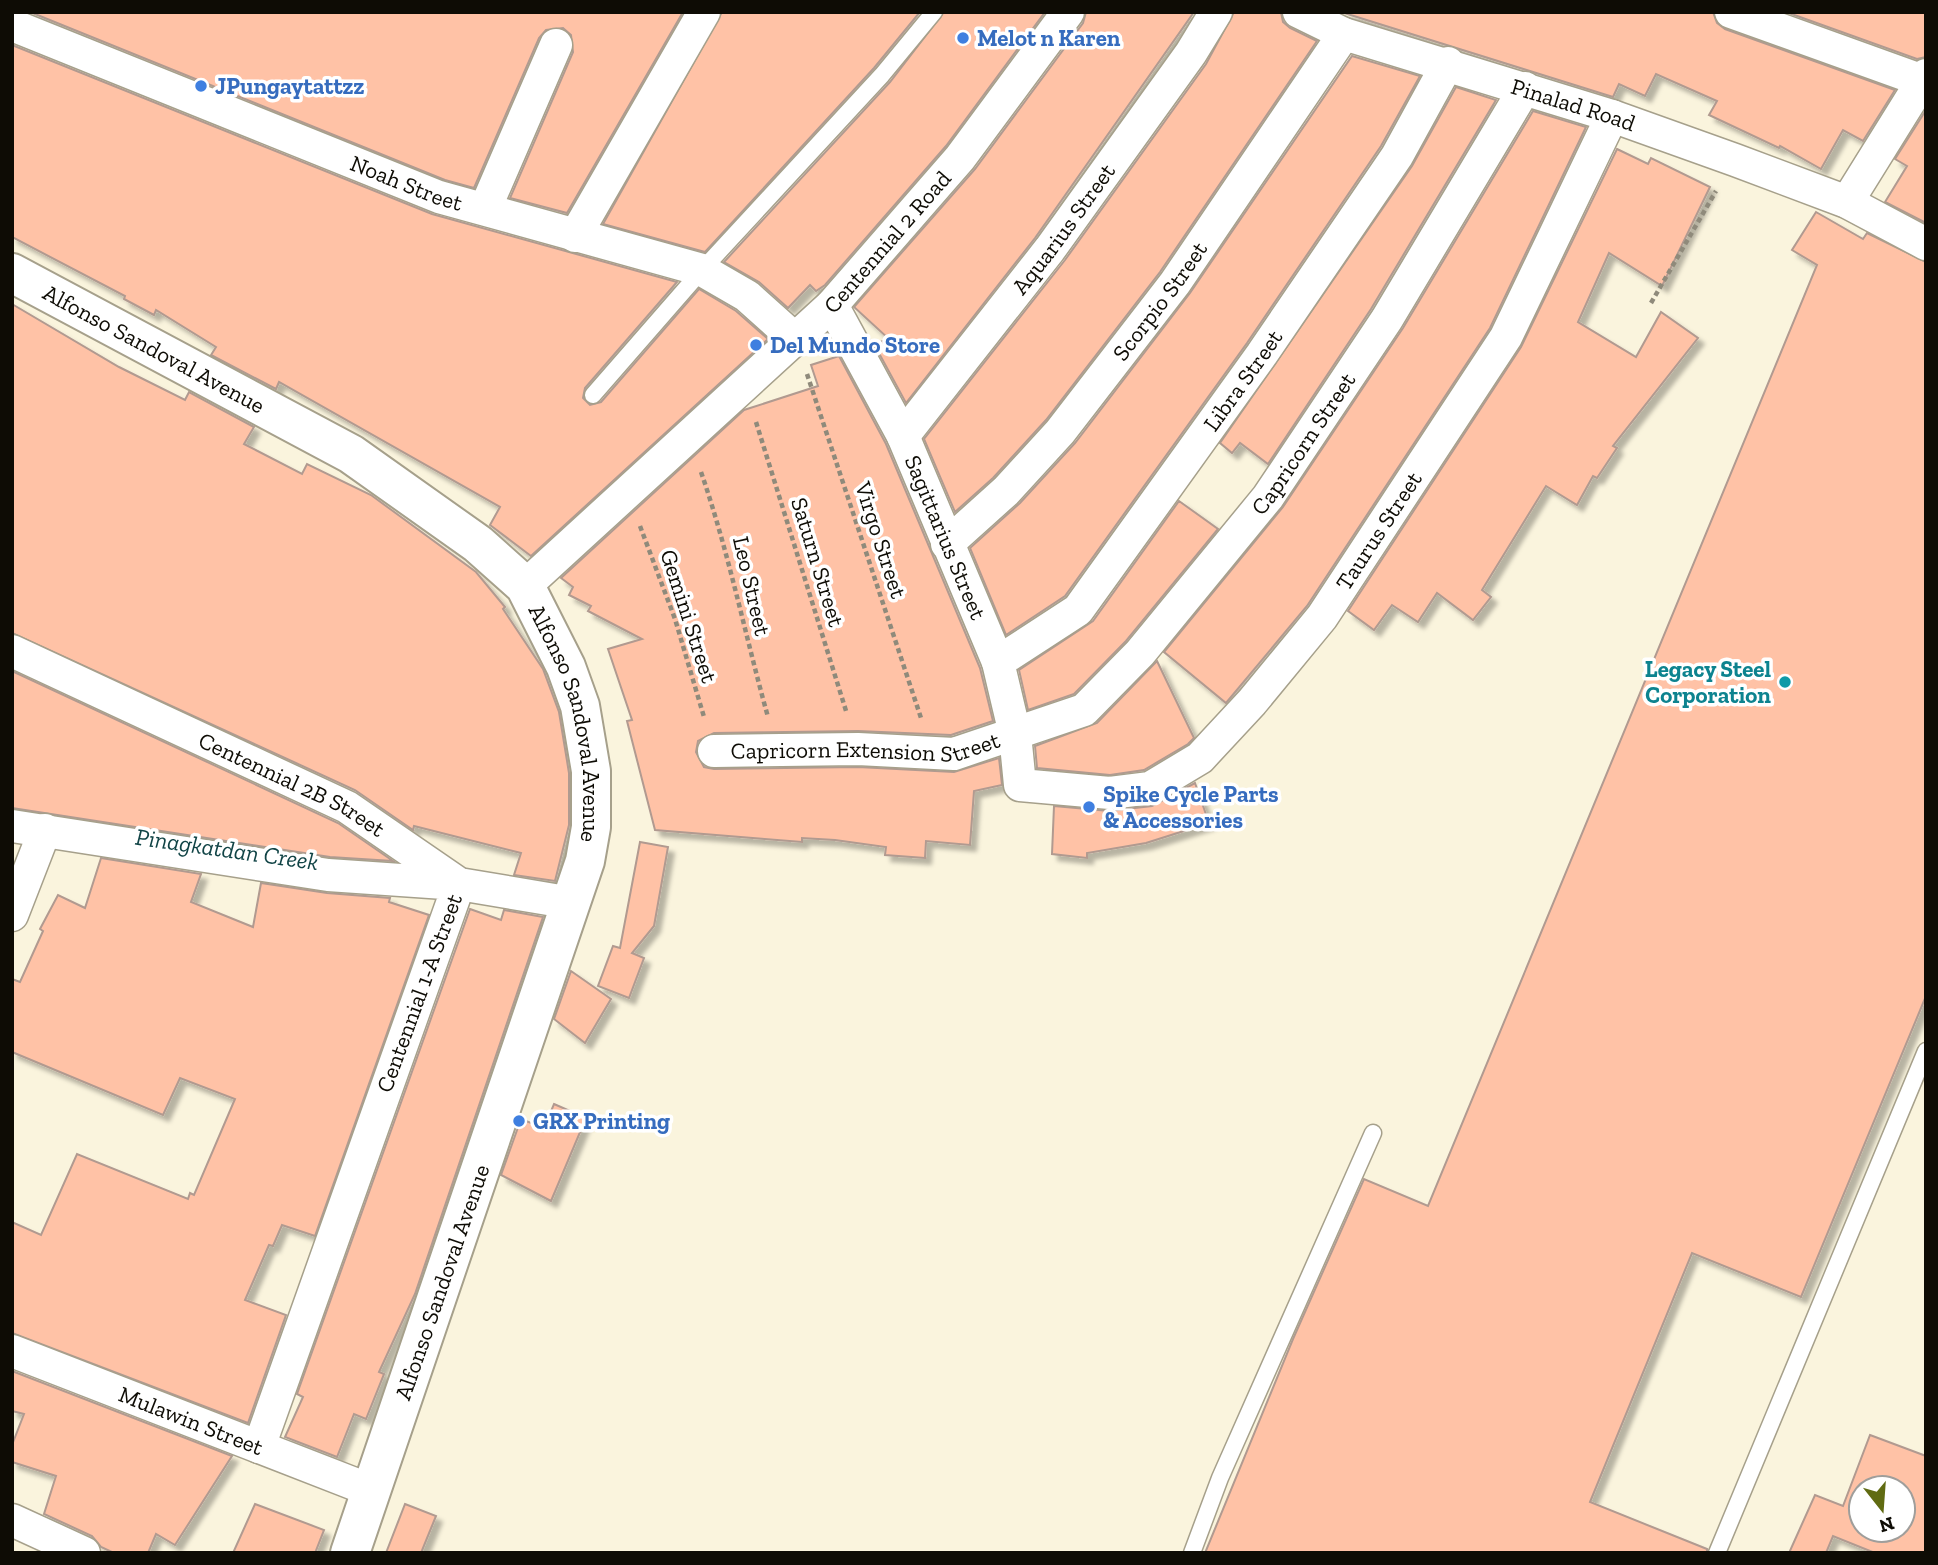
<svg xmlns="http://www.w3.org/2000/svg" width="1938" height="1565" viewBox="0 0 1938 1565" font-family="'Zilla Slab',serif">
<style>
.building{fill:#ffc2a6;stroke:#b19a90;stroke-width:2;fill-rule:evenodd;filter:url(#shadow)}
.lines{fill:none;stroke-linecap:round;stroke-linejoin:round}
.lane-casing{stroke:#a6a08b;stroke-width:19}
.street-casing{stroke:#a6a08b;stroke-width:35}
.secondary-casing{stroke:#a6a08b;stroke-width:42}
.path{stroke:#8f8a7b;stroke-width:4.5;stroke-dasharray:5 3.5;stroke-linecap:butt}
.lane{stroke:#fff;stroke-width:16}
.street{stroke:#fff;stroke-width:32}
.secondary{stroke:#fff;stroke-width:38}
.shop-dot{fill:#3f7fe0;stroke:#fff;stroke-width:2.5}
.culture-dot{fill:#0f9aa8;stroke:#fff;stroke-width:2.5}
.labels{text-anchor:middle;dominant-baseline:central;stroke-width:7;stroke-linejoin:round;paint-order:stroke}
.shop-label{font-size:23px;font-weight:bold;fill:#366cbe;stroke:#fff;text-anchor:start}
.street-label{font-size:23px;fill:#0e0c05;stroke:#fff}
.culture-label{font-size:23px;font-weight:bold;fill:#0d838f;stroke:#fff;text-anchor:end}
.water-label{font-size:24px;font-style:italic;fill:#114446;stroke:#fff}
</style>
<defs>
<filter id="shadow"><feDropShadow dx="6" dy="6" stdDeviation="2" flood-color="#0004"/></filter>
</defs>
<rect width="100%" height="100%" fill="#faf4dd"/>
<g class="building">
<polygon points="30,12 683,12 567,213 510,198 573,52 571,35 563,28 546,30 539,38 474,188 445,180"/>
<polygon points="722,12 920,12 874,68 705,252 603,224"/>
<polygon points="944,12 1045,12 946,146 825,285 816,291 810,285 788,308 759,282 724,262 890,82"/>
<polygon points="1086,12 1194,12 1035,238 906,403 874,344 889,339 854,307 975,169 1083,23"/>
<polygon points="1234,12 1281,12 1283,22 1290,28 1317,41 1160,272 1046,420 993,478 955,512 924,439 1065,260 1206,64"/>
<polygon points="1341,12 1713,12 1717,23 1725,29 1895,90 1863,141 1843,130 1821,169 1780,146 1779,148 1709,115 1717,101 1656,74 1645,96 1619,84 1613,97"/>
<polygon points="1786,12 1926,12 1926,57 1917,59"/>
<polygon points="12,45 432,214 677,282 585,388 583,398 590,405 601,402 699,289 736,311 768,339 531,556 490,525 500,507 279,382 276,389 211,355 216,347 156,310 154,315 124,299 125,296 12,237"/>
<polygon points="1352,56 1420,76 1381,146 1247,343 1065,596 1006,635 970,548 1020,503 1075,443 1190,293"/>
<polygon points="1456,87 1496,100 1371,309 1268,464 1240,443 1232,453 1220,443 1412,166"/>
<polygon points="1926,110 1926,223 1885,202 1907,166 1895,159"/>
<polygon points="1533,111 1586,127 1490,328 1307,606 1226,703 1164,652 1283,507 1403,328"/>
<polygon points="1617,149 1648,164 1651,158 1710,187 1662,286 1609,253 1578,322 1636,357 1661,312 1698,338 1613,446 1617,448 1597,478 1593,476 1577,505 1546,486 1482,590 1491,597 1473,620 1437,593 1418,622 1392,605 1374,630 1348,611 1521,347"/>
<polygon points="1816,212 1863,239 1867,233 1926,262 1926,996 1801,1297 1692,1253 1590,1502 1707,1549 1707,1553 1205,1553 1293,1339 1364,1179 1428,1206 1817,265 1792,250"/>
<polygon points="12,304 119,367 185,400 189,392 254,427 244,444 302,474 307,464 371,495 476,572 505,607 503,609 543,669 559,712 569,773 569,825 555,881 514,875 521,853 414,826 413,830 355,790 12,633"/>
<polygon points="839,356 886,444 980,668 993,721 951,735 858,731 714,733 698,741 696,752 704,767 714,769 858,767 954,772 999,758 1002,785 974,791 970,845 926,841 925,858 885,855 886,847 835,840 802,838 802,842 655,830 627,721 632,720 608,649 642,639 588,611 591,606 569,595 573,587 561,578 744,410 818,386 811,365"/>
<polygon points="1179,501 1218,529 1126,641 1074,694 1028,710 1019,670 1093,621"/>
<polygon points="1157,661 1194,738 1188,744 1144,770 1110,775 1037,768 1035,746 1097,723"/>
<polygon points="12,671 338,823 393,861 330,857 12,808"/>
<polygon points="1195,783 1209,823 1146,843 1087,853 1087,858 1052,854 1054,806 1109,811 1152,806"/>
<polygon points="640,842 668,847 654,926 632,953 644,958 629,998 598,986 613,946 620,948"/>
<polygon points="101,858 201,874 191,902 253,927 261,883 327,893 390,898 389,902 429,915 315,1236 282,1225 273,1246 269,1245 245,1300 286,1315 248,1423 12,1333 12,1222 41,1235 77,1154 188,1199 190,1193 194,1195 235,1099 180,1078 163,1115 12,1052 12,979 20,982 43,931 40,929 58,895 85,908"/>
<polygon points="470,909 501,920 504,910 543,917 415,1294 379,1372 384,1374 366,1419 354,1414 337,1457 285,1437 303,1397 297,1394"/>
<polygon points="571,971 611,999 585,1043 554,1019"/>
<polygon points="554,1104 586,1118 551,1201 501,1175 521,1119 544,1128"/>
<polygon points="12,1371 232,1456 175,1545 156,1534 148,1553 114,1553 101,1547 92,1536 44,1514 56,1476 12,1462 12,1445 24,1414 12,1411"/>
<path d="M1870,1435L1926,1456V1553H1875L1833,1536L1826,1553H1789L1815,1495L1843,1506ZM1861,1488H1903V1530H1861Z"/>
<polygon points="255,1504 324,1530 315,1553 233,1553"/>
<polygon points="405,1504 436,1516 421,1553 386,1553"/>
</g>
<g class="lines">
<defs>
<g id="lane">
<polyline points="593,395 702,270 882,75 934,12"/>
<polyline points="1192,1553 1220,1478 1373,1133"/>
<polyline points="1717,1553 1926,1051"/>
</g>
<g id="street">
<path id="s1" d="M1299,12L1344,34L1612,116L1735,160L1847,202L1926,244"/>
<polyline points="1731,12 1926,82"/>
<path id="s2" d="M12,25L439,197L702,270L747,296L796,340"/>
<polyline points="1847,202 1926,75"/>
<polyline points="485,209 556,45"/>
<polyline points="575,236 704,12"/>
<path id="s3" d="M832,305L903,436L998,662L1015,734L1020,785L1110,793L1150,788L1200,758L1252,702L1322,617L1506,337L1612,116"/>
<path id="s4" d="M903,436L1050,249L1191,53L1216,12"/>
<path id="s5" d="M947,544L1006,491L1060,432L1175,283L1344,34"/>
<path id="s6" d="M525,586L832,305L960,158L1068,12"/>
<path id="s7" d="M12,651L347,807L459,884L572,903"/>
<path id="s8" d="M998,662L1078,610L1262,354L1397,156L1448,63"/>
<path id="s9" d="M714,751L858,749L954,754L1084,710L1140,653L1268,497L1387,319L1525,88"/>
<polyline points="12,826 328,875 459,884 259,1447"/>
<polyline points="12,915 45,830"/>
<path id="s10" d="M12,1351L370,1490"/>
<polyline points="12,1520 84,1553"/>
</g>
<g id="secondary">
<path id="s11" d="M12,273L351,454L478,544L525,586L566,667L580,706L591,771V827L585,861L350,1553"/>
</g>
</defs>
<use href="#lane" class="lane-casing"/>
<use href="#street" class="street-casing"/>
<use href="#secondary" class="secondary-casing"/>
<g class="path">
<polyline points="1651,303 1716,191"/>
<polyline points="807,374 921,718"/>
<polyline points="756,422 847,714"/>
<path d="M701,472C729,553 745,635 768,717"/>
<polyline points="640,526 675,619 704,717"/>
</g>
<use href="#lane" class="lane"/>
<use href="#street" class="street"/>
<use href="#secondary" class="secondary"/>
</g>
<g class="shop-dot">
<circle cx="963" cy="38" r="7"/>
<circle cx="201" cy="86" r="7"/>
<circle cx="756" cy="345" r="7"/>
<circle cx="1089" cy="807" r="7"/>
<circle cx="519" cy="1121" r="7"/>
</g>
<circle class="culture-dot" cx="1785" cy="682" r="7"/>
<g class="labels">
<g class="shop-label">
<text x="977" y="38">Melot n Karen</text>
<text x="215" y="86">JPungaytattzz</text>
<text x="770" y="345">Del Mundo Store</text>
<text x="1103" y="794">Spike Cycle Parts<tspan x="1103" dy="26">&amp; Accessories</tspan></text>
<text x="533" y="1121">GRX Printing</text>
</g>
<g class="street-label">
<text stroke="none"><textPath href="#s1" startOffset="290">Pinalad Road</textPath></text>
<text stroke="none"><textPath href="#s2" startOffset="425">Noah Street</textPath></text>
<text stroke="none"><textPath href="#s4" startOffset="262">Aquarius Street</textPath></text>
<text stroke="none"><textPath href="#s6" startOffset="500">Centennial 2 Road</textPath></text>
<text stroke="none"><textPath href="#s5" startOffset="324">Scorpio Street</textPath></text>
<text stroke="none"><textPath href="#s11" startOffset="161">Alfonso Sandoval Avenue</textPath></text>
<text stroke="none"><textPath href="#s8" startOffset="378">Libra Street</textPath></text>
<text stroke="none"><textPath href="#s9" startOffset="723">Capricorn Street</textPath></text>
<text stroke="none"><textPath href="#s3" startOffset="998">Taurus Street</textPath></text>
<text stroke="none"><textPath href="#s3" startOffset="259">Sagittarius Street</textPath></text>
<text transform="translate(881 540) rotate(72)">Virgo Street</text>
<text transform="translate(818 562) rotate(73)">Saturn Street</text>
<text transform="translate(752 586) rotate(77)">Leo Street</text>
<text transform="translate(689 616) rotate(72)">Gemini Street</text>
<text stroke="none"><textPath href="#s11" startOffset="749">Alfonso Sandoval Avenue</textPath></text>
<text stroke="none"><textPath href="#s9" startOffset="152">Capricorn Extension Street</textPath></text>
<text stroke="none"><textPath href="#s7" startOffset="310">Centennial 2B Street</textPath></text>
<text transform="translate(419 993) rotate(-70)">Centennial 1-A Street</text>
<text transform="translate(442 1282) rotate(-71)">Alfonso Sandoval Avenue</text>
<text stroke="none"><textPath href="#s10" startOffset="192">Mulawin Street</textPath></text>
</g>
<g class="culture-label">
<text x="1771" y="669">Legacy Steel<tspan x="1771" dy="26">Corporation</tspan></text>
</g>
<g class="water-label">
<text transform="translate(227 849) rotate(8)">Pinagkatdan Creek</text>
</g>
</g>
<rect width="1938" height="1565" fill="none" stroke="#0e0c05" stroke-width="28"/>
<g transform="translate(1882 1509) rotate(163)"><circle r="33" fill="#ffffff" stroke="#9f9e9b" stroke-width="2"/>
<path d="M0-5L12 26L0 18L-12 26Z" fill="#606b12"/>
<text y="-10" font-size="19" font-weight="bold" text-anchor="middle" fill="#0e0c05">N</text>
</g>
</svg>
